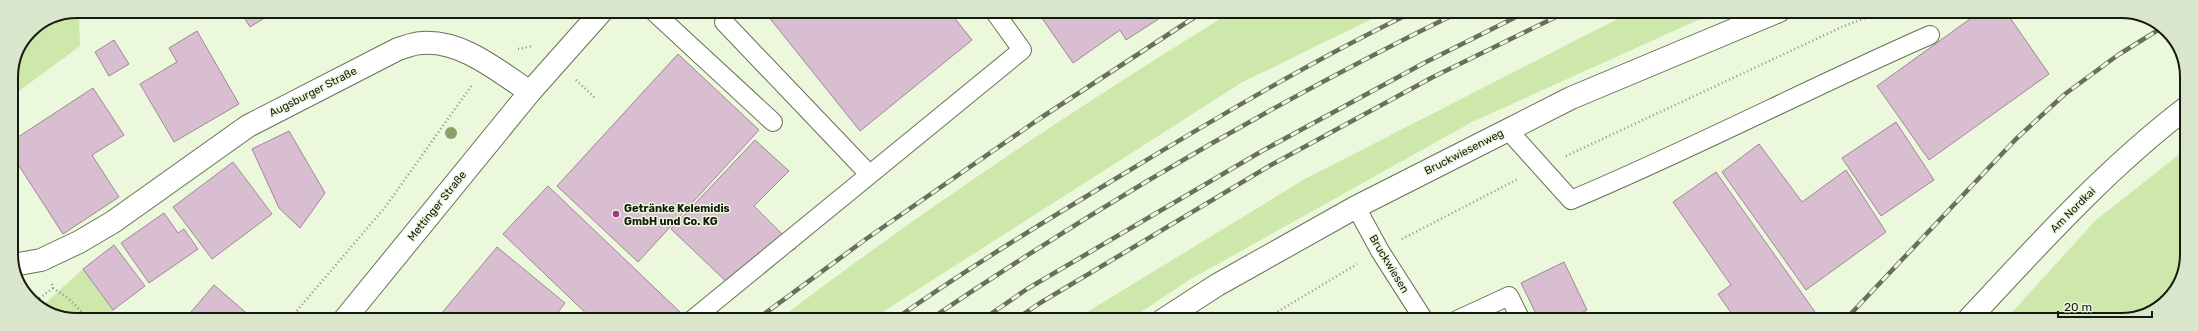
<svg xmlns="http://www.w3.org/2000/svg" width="2198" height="331" viewBox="0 0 2198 331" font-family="Rubik,sans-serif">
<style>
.green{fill:#cee8ac}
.building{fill:#d9bdd0;stroke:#a18799}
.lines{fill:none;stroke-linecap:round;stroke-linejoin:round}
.service-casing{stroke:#677259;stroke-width:20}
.minor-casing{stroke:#677259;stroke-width:24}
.tertiary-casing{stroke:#677259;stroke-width:24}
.secondary-casing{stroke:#677259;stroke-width:24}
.path{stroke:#8b9480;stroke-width:2.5;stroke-dasharray:1 3;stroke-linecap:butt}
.service{stroke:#fff;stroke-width:18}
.minor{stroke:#fff;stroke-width:22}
.tertiary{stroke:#fff;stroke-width:22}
.secondary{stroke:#fff;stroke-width:22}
.rail-casing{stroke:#676f5d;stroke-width:4.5}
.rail{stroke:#ebf8db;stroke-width:3;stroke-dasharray:9;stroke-linecap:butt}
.tree{fill:#8ca06a}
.poi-dot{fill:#a5338f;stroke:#ebf8db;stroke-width:1.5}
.labels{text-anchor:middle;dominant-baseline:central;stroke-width:3;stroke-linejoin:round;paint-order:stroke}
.street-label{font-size:11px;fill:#151a10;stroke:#ebf8db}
.poi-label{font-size:11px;font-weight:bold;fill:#151a10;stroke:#ebf8db;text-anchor:start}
.rim{fill:none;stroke:#151a10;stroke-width:2}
</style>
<rect width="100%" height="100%" fill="#ebf8db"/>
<g class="green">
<path d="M77,11H89L79,15L80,46L11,97C11,77 13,45 31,30C39,24 66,15 77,11Z"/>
<path d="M1233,11H1388L1241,83L870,320H778C924,209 1077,107 1233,11Z"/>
<polygon points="1633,11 1718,11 1472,122 1189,280 1129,320 1074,320 1305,179"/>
<polygon points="2186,149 2186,262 2165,303 2121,320 2005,320 2095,221"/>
<polygon points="83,269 119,319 69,319 41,307"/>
</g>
<g class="building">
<polygon points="240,11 276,11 250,27"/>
<polygon points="764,11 949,11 972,40 860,131"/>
<polygon points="1037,11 1171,11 1126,40 1120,30 1073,63"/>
<polygon points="1981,11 2006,12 2049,74 1929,160 1877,86"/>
<polygon points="197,31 239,104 174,142 140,84 177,62 169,48"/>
<polygon points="114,40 129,64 109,76 95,52"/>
<polygon points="678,54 759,130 638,262 557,186"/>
<polygon points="93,88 124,135 92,155 119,197 63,234 12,155 12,141"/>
<polygon points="1896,122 1934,180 1881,216 1842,158"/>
<polygon points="289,131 325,193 300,228 279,208 252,149"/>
<polygon points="755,140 789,171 754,206 796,248 733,288 671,229"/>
<polygon points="1759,144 1802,202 1846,170 1886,232 1806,290 1722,172"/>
<polygon points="233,162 272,214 212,259 173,207"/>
<polygon points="1716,172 1815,312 1803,320 1736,320 1718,294 1731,285 1673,202"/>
<polygon points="548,186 681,313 675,320 593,320 503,234"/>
<polygon points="12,188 18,239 13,240"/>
<polygon points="164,213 178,233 184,229 198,249 149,283 121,243"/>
<polygon points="114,245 145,286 113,310 83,269"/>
<polygon points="497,247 565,303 552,320 436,320"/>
<polygon points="1564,262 1587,310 1568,320 1539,320 1521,283"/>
<polygon points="214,285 251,317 254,320 185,319"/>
<polygon points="1495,315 1497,320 1484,320"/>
</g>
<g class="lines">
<defs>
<g id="service">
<polyline points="653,11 773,122"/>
<polyline points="724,22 869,174"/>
<path d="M1508,130L1571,200C1693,149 1809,88 1930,35"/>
<polyline points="1356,207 1380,251 1424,320"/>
<polyline points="692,320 1022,50 994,11"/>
<polyline points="1457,320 1509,296 1521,320"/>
</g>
<path id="minor" d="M1968,320C2037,246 2105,170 2186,108"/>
<g id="tertiary">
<path d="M13,265L41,260L79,242L113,222L248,126L398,49C405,47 414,43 422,43C462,40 498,71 530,92"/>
<polyline points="344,320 530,92 602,11"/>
</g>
<polyline id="secondary" points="1163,320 1217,285 1356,207 1508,130 1571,98 1779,11"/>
</defs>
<use href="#service" class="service-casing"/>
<use href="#minor" class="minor-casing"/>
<use href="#tertiary" class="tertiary-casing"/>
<use href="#secondary" class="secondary-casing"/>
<g class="path">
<polyline points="518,49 532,46"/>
<polyline points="576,80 596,99"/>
<polyline points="1566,156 1844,26 1884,11"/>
<polyline points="1402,239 1518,179"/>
<polyline points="52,284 53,288 69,299 89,319"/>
<polyline points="33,303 53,288"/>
<polyline points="289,320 386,206 472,85"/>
<polyline points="1264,320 1357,264"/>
</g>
<use href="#service" class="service"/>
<use href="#minor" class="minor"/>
<use href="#tertiary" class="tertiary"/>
<use href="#secondary" class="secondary"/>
<defs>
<g id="rail">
<polyline points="756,320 866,239 1039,119 1204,11"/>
<path d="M894,320C971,266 1050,218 1130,170C1223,114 1317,58 1415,11"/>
<path d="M929,320C1099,205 1277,101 1461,11"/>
<polyline points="982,320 1027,289 1262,151 1424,63 1528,11"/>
<polyline points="1015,320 1040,303 1271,165 1433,77 1568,11"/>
<polyline points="1845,320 2016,139 2065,94 2118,55 2163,27"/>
</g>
</defs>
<use href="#rail" class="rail-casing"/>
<use href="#rail" class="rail"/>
</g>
<circle class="tree" cx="451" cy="133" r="6"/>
<circle class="poi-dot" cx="616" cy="214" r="4"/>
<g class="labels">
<g class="street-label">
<text transform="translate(313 92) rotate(-27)">Augsburger Straße</text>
<text transform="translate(1464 152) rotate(-27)">Bruckwiesenweg</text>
<text transform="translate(437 206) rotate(-51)">Mettinger Straße</text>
<text transform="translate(2073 210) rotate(-45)">Am Nordkai</text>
<text transform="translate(1389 264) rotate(59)">Bruckwiesen</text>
</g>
<g class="poi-label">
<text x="624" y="208">Getränke Kelemidis<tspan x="624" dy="13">GmbH und Co. KG</tspan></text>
</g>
</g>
<path d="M0 0H2198V331H0ZM77 18H2121A59 59 0 0 1 2180 77V254A59 59 0 0 1 2121 313H77A59 59 0 0 1 18 254V77A59 59 0 0 1 77 18Z" fill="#dae6cb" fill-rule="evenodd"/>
<path class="rim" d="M77 18H2121A59 59 0 0 1 2180 77V254A59 59 0 0 1 2121 313H77A59 59 0 0 1 18 254V77A59 59 0 0 1 77 18Z"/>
<path d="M2058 311v6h94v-6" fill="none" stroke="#151a10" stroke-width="2"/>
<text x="2064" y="311" font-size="12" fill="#151a10" stroke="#ebf8db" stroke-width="3" paint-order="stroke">20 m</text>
</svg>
